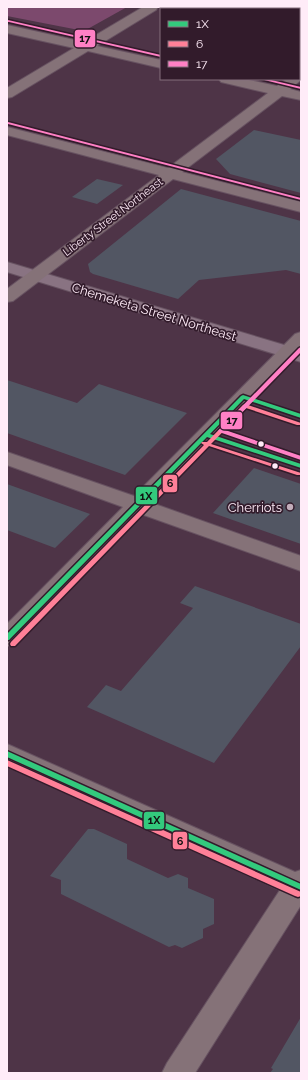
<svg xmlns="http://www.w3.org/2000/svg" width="308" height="1080" viewBox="0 0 308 1080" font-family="Raleway,sans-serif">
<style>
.green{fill:#7c496d}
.building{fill:#525663}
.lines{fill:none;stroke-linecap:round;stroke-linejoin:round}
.minor-casing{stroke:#675261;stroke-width:2}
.major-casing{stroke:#675261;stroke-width:2}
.minor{fill:#897382;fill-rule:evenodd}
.major{fill:#857278;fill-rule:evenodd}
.bus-1-casing{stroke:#321b2b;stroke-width:3}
.bus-2-casing{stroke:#321b2b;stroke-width:3}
.bus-3-casing{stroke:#321b2b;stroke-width:3}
.bus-1{fill:#33ca7d;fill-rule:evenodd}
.bus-2{fill:#ff8098;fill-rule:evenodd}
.bus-3{fill:#ff80c5;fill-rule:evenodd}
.bus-dot{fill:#ffecf8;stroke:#321b2b;stroke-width:1.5}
.poi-dot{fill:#c1acba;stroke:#321b2b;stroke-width:1.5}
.labels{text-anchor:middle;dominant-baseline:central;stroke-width:3.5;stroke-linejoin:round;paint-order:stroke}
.far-street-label{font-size:11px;fill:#ffecf8;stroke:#321b2b}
.street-label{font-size:13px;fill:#ffecf8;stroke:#321b2b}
.poi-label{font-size:13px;fill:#ffecf8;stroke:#321b2b;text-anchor:end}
.line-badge{stroke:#321b2b;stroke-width:1.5}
.pale-badge-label{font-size:11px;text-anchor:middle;font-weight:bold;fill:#111}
</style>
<rect width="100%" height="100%" fill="#4e3447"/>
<polygon class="green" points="7,7 127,7 84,31 7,16"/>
<g class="building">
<polygon points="254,130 301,140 301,193 230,174 216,159"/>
<polygon points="97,179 123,185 97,204 72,197"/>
<polygon points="181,189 301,221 301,274 286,270 199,280 178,299 93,274 90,272 88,264"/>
<polygon points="7,380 77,403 99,384 187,413 125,475 7,433"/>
<polygon points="254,468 301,484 301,544 213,513"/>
<polygon points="7,484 90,514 55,548 7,530"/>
<polygon points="195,586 301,624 301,646 214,763 87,707 106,685 121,691 193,608 180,603"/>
<polygon points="88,829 94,829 127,844 127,859 168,878 178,874 188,878 188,888 214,899 214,924 203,929 203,938 182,948 175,945 169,947 61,894 61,880 50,876"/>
<polygon points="301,1017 301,1073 270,1073 273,1069 271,1068"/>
</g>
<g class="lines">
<defs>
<polygon id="minor" points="7,262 301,350 301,362 7,272"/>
<g id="major">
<polygon points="143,7 158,7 156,10 97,46 161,60 161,68 88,51 12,97 7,98 7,88 74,48 7,33 7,25 84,42"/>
<polygon points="299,76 301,80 290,89 301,92 301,100 282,96 182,172 301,202 301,212 173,179 13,301 7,302 7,289 159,175 7,135 7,127 168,168 268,93 221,82 219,79 244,79 277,86 286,79 299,79"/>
<polygon points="301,332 301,349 152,503 301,556 301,571 141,514 15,644 7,646 7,624 123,507 7,465 7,452 134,496 295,334"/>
<polygon points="7,744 295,872 301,870 301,905 195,1073 162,1073 167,1063 280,890 7,765"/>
</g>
</defs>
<use href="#minor" class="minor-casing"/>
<use href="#major" class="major-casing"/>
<use href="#minor" class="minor"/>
<use href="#major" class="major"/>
<defs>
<g id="bus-1">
<polygon points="243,395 301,414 301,418 244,399 210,434 301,464 301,468 207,437 9,640 7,640 7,634 241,396"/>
<polygon points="7,751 301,884 301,890 7,757"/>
</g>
<g id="bus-2">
<polygon points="245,404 301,423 301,425 297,425 246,408 211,444 301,473 301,475 297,475 209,446 15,646 11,646 10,644 11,642 204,445 201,443 202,442 207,442 243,405"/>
<polygon points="7,760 301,892 301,896 298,897 295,896 7,766"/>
</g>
<g id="bus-3">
<polygon points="8,20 161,55 161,57 9,22 8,22"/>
<polygon points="260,79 267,79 301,87 301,89"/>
<polygon points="8,122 301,198 301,200 8,124"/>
<polygon points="301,347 301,352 225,430 301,456 301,460 219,432 218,431 219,430 299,348"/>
</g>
</defs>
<use href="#bus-1" class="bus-1-casing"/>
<use href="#bus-2" class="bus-2-casing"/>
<use href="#bus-3" class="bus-3-casing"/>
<use href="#bus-1" class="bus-1"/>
<use href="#bus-2" class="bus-2"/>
<use href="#bus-3" class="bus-3"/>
</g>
<g class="bus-dot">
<circle cx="261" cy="444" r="3.5"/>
<circle cx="275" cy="466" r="3.5"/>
</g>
<circle class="poi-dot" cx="290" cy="507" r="4"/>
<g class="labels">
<g class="far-street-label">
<text transform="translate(113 217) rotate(-37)">Liberty Street Northeast</text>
</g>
<g class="street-label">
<text transform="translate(154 312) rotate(17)">Chemeketa Street Northeast</text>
</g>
<g class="poi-label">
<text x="282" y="507">Cherriots</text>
</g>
</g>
<g class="line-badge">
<rect x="74" y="29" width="22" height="19" rx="4" fill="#ff80c5"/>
<rect x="220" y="411" width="23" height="19" rx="4" fill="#ff80c5"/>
<rect x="162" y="474" width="16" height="19" rx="4" fill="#ff8098"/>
<rect x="135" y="486" width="23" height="19" rx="4" fill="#33ca7d"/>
<rect x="143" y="811" width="22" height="19" rx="4" fill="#33ca7d"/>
<rect x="172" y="831" width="16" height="19" rx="4" fill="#ff8098"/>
</g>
<g class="pale-badge-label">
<text x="85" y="42">17</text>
<text x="232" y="424">17</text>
<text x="170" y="487">6</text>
<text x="146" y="500">1X</text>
<text x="154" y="824">1X</text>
<text x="180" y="845">6</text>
</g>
<rect width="308" height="1080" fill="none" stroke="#ffecf8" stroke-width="16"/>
<rect x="160" y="8" width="140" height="72" fill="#321b2b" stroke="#846f7d"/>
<rect x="168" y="21" width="20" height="6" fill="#33ca7d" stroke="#846f7d"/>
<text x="196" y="28" font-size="12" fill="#ffecf8">1X</text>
<rect x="168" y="41" width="20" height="6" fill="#ff8098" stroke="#846f7d"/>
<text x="196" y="48" font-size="12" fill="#ffecf8">6</text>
<rect x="168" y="61" width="20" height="6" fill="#ff80c5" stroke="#846f7d"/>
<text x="196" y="68" font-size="12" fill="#ffecf8">17</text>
</svg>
